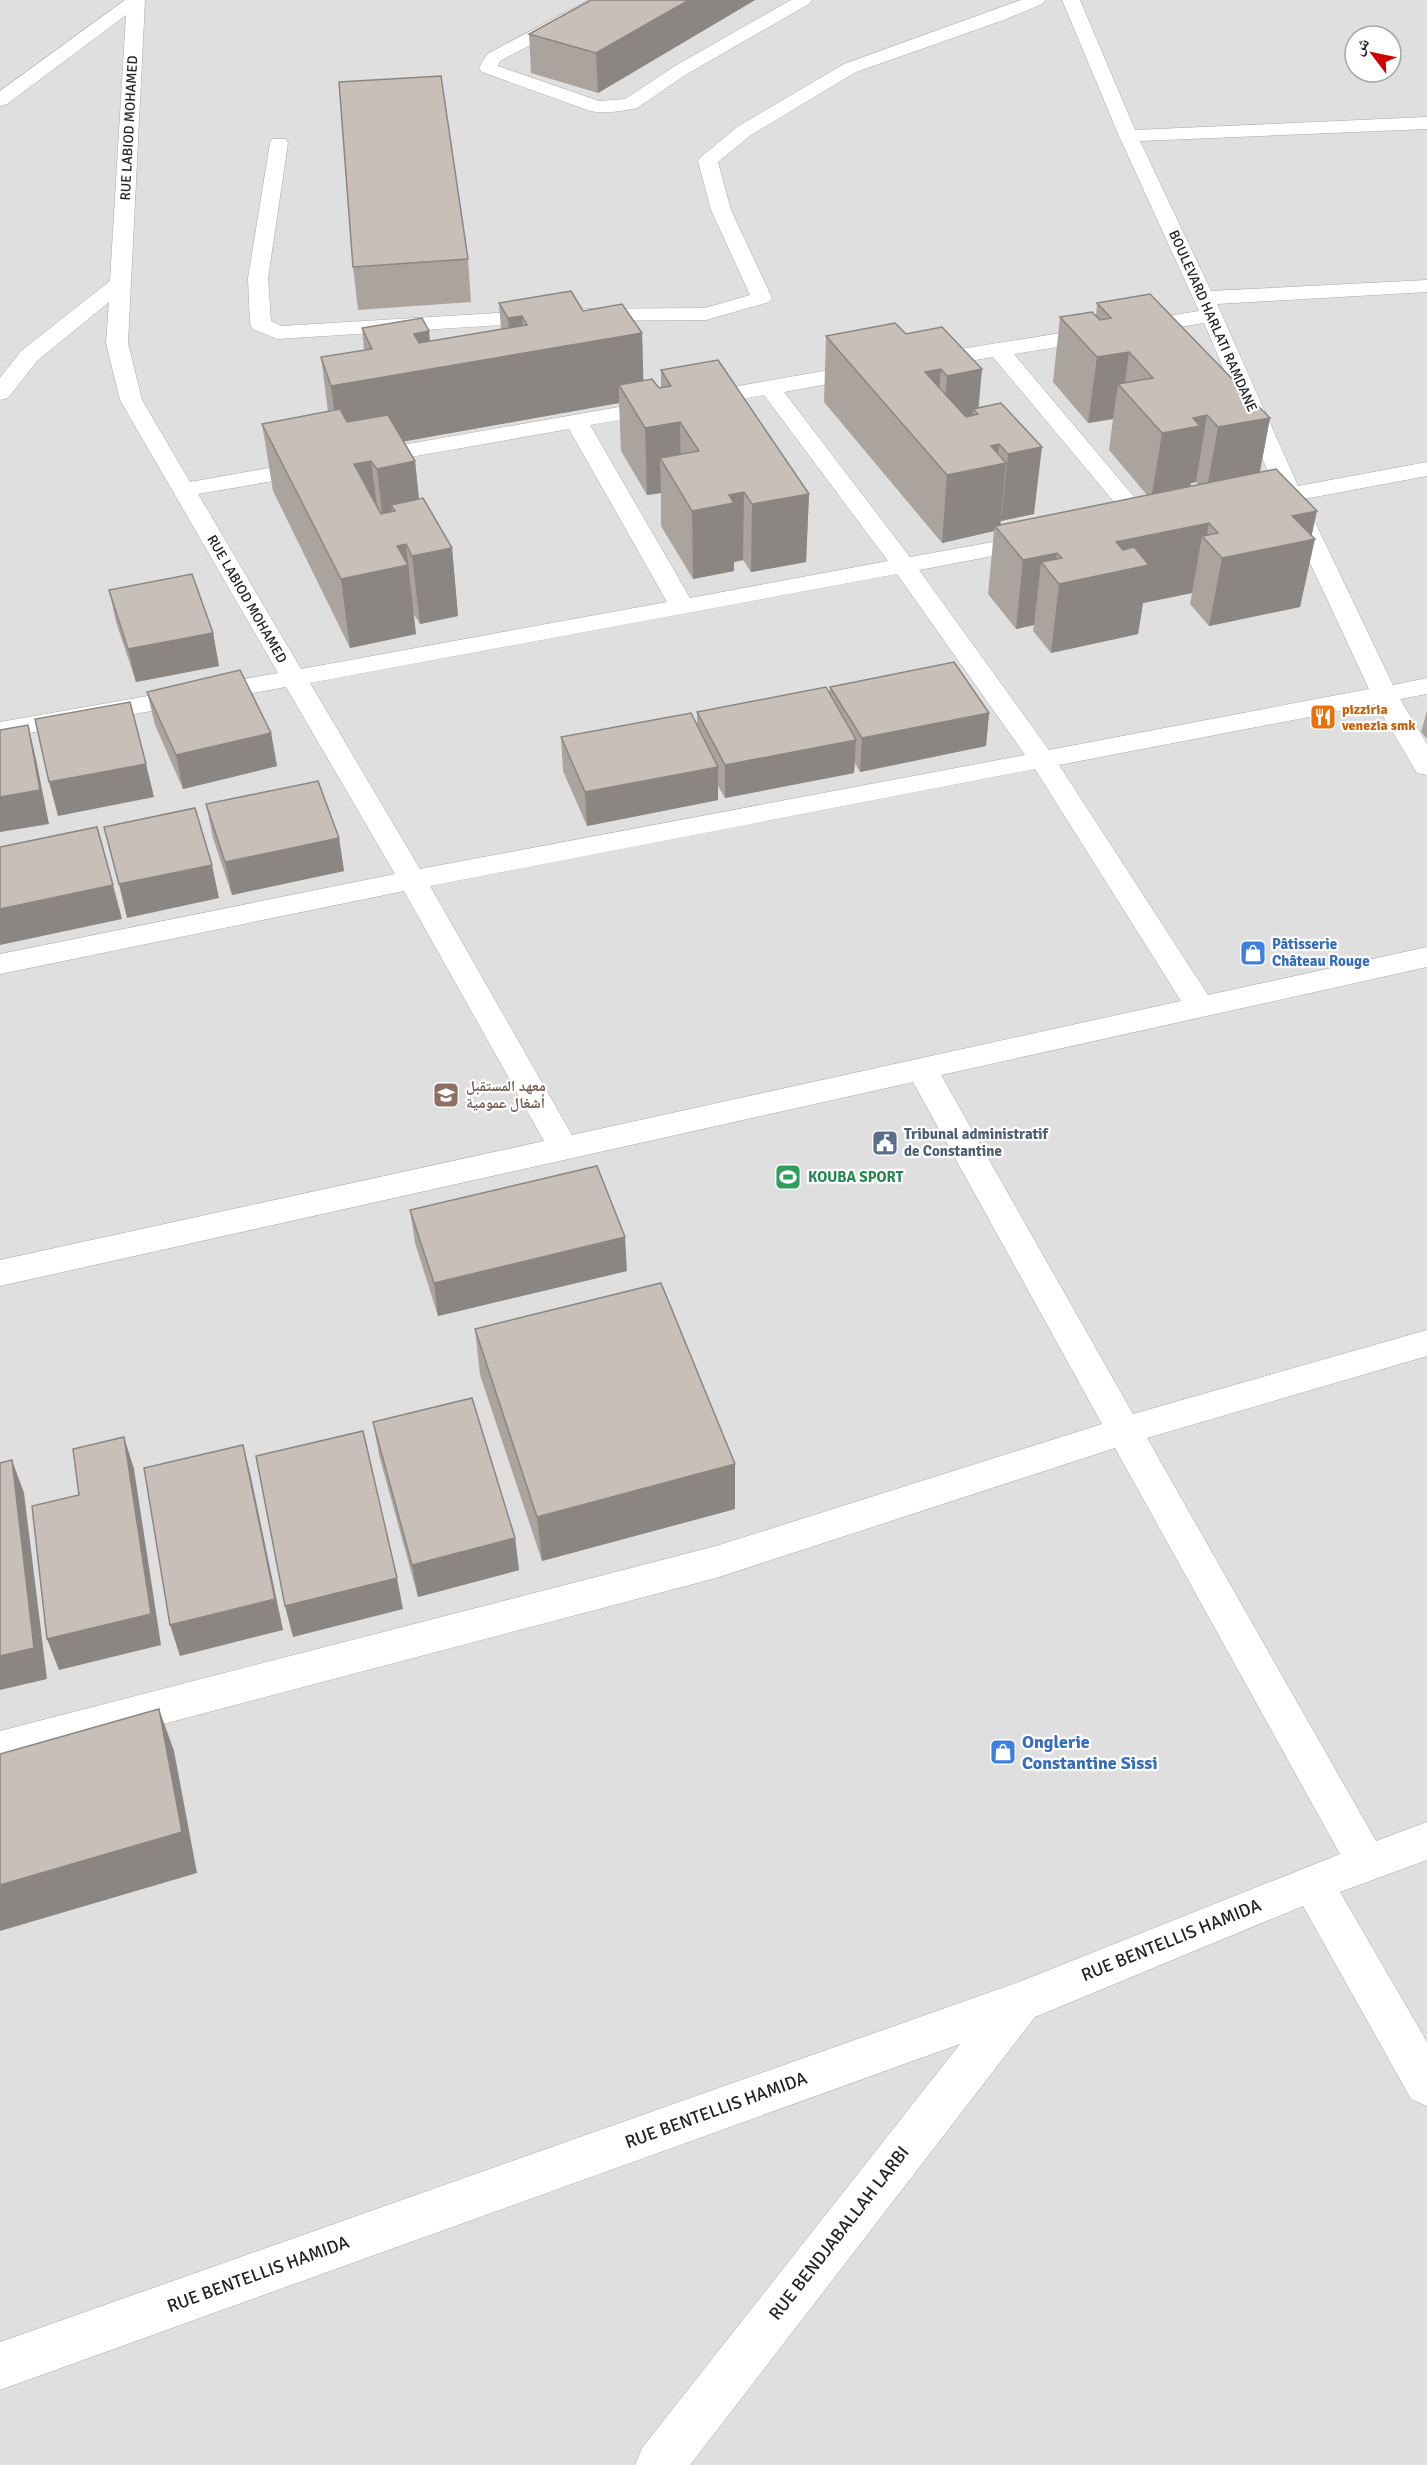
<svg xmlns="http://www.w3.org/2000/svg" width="1427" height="2465" viewBox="0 0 1427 2465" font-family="Signika,'Noto Naskh Arabic',sans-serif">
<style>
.residential{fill:#e0dfdf;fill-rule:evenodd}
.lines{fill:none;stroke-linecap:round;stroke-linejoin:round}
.minor-casing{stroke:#a9a9a9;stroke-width:1}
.minor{fill:#fff;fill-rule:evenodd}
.wall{fill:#aba49e;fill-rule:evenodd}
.shaded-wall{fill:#8b8681}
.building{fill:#c7bfb8;stroke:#8b8681;stroke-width:1.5}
.labels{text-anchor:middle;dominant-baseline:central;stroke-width:4.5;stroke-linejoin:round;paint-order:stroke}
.far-street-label{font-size:14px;fill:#222;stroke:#fff}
.far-food-label{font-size:14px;font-weight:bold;fill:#c56008;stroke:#fff;text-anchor:start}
.shop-label{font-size:15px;font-weight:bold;fill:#366cbe;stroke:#fff;text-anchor:start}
.education-label{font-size:15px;font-weight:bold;fill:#785e54;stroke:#fff;text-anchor:start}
.service-label{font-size:15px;font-weight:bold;fill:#4e5e75;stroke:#fff;text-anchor:start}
.leisure-label{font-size:15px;font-weight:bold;fill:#27864d;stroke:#fff;text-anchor:start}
.near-shop-label{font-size:18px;font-weight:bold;fill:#366cbe;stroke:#fff;text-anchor:start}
.near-street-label{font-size:18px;fill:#222;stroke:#fff}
</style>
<rect width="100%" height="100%" fill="#f2efe9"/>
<path class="residential" d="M0,0H1427V2465H0ZM1355,36H1391V72H1355Z"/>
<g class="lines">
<defs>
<g id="minor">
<path d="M125,0H145L128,343L142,400L190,482L314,460L322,462L326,467L322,472L314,474L198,494L301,669L667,602L569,429L365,465L357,463L353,458L357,453L869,363L877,365L880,370L877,375L784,392L910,557L1037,534L1046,536L1049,541L1046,546L919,570L1049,750L1369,689L1282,503L1256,508L1248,506L1244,501L1248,496L1276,490L1204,323L1014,354L1151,517L1155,522L1151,527L1143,529L1135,527L993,357L923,369L915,367L912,362L915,357L923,355L1199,311L1119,136L1062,0H1080L1135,130L1427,117V129L1140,141L1211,291L1427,280V292L1217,304L1298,486L1427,462V476L1304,499L1393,685L1427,678V694L1400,699L1427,744V775L1417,773L1376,704L1059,765L1208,995L1427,947V967L941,1075L1133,1414L1427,1330V1356L1147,1438L1376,1841L1427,1822V1860L1340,1892L1427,2042V2106L1411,2099L1303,1906L1035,2017L690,2465H635L642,2448L960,2044L0,2390V2342L1019,1982L1340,1854L1115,1448L716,1578L0,1767V1731L716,1546L1102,1424L913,1082L0,1286V1260L544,1141L404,891L0,974V954L395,874L286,687L0,738V722L278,673L120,400L106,343L109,302L37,361L8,398L0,400V378L21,351L110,281L126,15L7,104L0,106V91ZM764,395L888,561L690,598L590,425ZM897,574L1025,755L420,869L310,683ZM1035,769L1181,1001L572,1135L430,886Z"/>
<path d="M589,0H611L608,4L500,61L498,66L599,101L625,99L675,66L791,0H812L809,4L687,74L637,108C623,111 604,114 590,111L482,72L479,68L487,54Z"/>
<polygon points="1021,0 1045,0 1042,4 1004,20 856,72 751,135 718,162 731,210 772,298 769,302 706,320 564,321 277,339 253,329 250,324 248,278 270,143 272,139 286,139 288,143 268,278 271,321 281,326 564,309 705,308 750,295 711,210 698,161 701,157 737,127 844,64"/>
</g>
</defs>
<use href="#minor" class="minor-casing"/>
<use href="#minor" class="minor"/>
</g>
<g class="wall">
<polygon points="591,0 755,0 598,93 531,73 529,34"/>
<polygon points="468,259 471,302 358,310 353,267"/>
<polygon points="499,303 583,311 642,333 643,381 659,388 661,388 661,370 809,494 806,562 751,572 743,560 734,562 734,571 693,579 661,526 661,493 647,495 621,451 619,403 403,441 415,461 419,499 452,548 458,616 420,624 413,613 416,634 350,648 273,491 262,424 328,412 321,357 364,350 362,328 430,341 501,329"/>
<path d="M1097,303L1270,418L1260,473L1312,536L1300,607L1209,626L1190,604L1192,593L1143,603L1138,634L1051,653L1033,631L1034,625L1016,629L988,594L994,531L942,543L824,402L826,336L906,334L979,407L1001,403L1034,514L1000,521V525L1147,495L1109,450L1113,419L1088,423L1053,382L1060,317L1096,316ZM1196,482L1198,485L1190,487L1191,483Z"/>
<polygon points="109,590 213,633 219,666 136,682 116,622"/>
<polygon points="830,687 989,713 986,746 860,772 855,763 854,773 725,798 718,786 718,800 587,826 563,771 561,737 697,725 697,712 829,693"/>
<polygon points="147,692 271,733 277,766 183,789 155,725"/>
<polygon points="1427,711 1427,739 1421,732"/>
<polygon points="206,804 339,838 344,871 232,895 213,838"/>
<polygon points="410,1210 627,1271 438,1316 415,1243"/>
<polygon points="475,1329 735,1509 542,1561 480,1375"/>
<polygon points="373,1422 515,1538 519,1570 418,1597 379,1455"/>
</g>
<g class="shaded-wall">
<polygon points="689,0 755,0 598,93 596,53"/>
<polygon points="522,316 524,353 642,333 644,398 619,385 619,403 340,453 331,386 414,334 429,331 433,369 511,355 508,318"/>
<polygon points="1129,352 1124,390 1118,384 1113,419 1088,423 1097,357"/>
<polygon points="941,369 935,435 925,372"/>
<polygon points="982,369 978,414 973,409 971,437 942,443 947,376"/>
<polygon points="1207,415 1196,482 1191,483 1189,493 1151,500 1162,433 1193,418"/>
<polygon points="1270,418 1257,484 1206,494 1218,427"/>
<polygon points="680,422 681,489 660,458 661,493 647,495 645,428"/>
<polygon points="999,444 997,465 1006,463 1000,530 995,526 994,531 942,543 947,475 991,446"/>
<polygon points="1042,447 1034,514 1001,521 1008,454"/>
<polygon points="371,461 380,528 354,464"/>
<polygon points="415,461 422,529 391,505 395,535 385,537 377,469"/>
<polygon points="744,492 743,560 734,562 734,571 693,579 692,511 729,495"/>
<polygon points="809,494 806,562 751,572 752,504"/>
<polygon points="1317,511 1311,539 1315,539 1300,607 1209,626 1222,558 1292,516"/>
<polygon points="1209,523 1206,541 1202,536 1192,593 1143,603 1138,634 1051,653 1059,584 1116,542"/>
<polygon points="406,544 416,634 350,648 341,579 397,546"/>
<polygon points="452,548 458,616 420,624 412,556"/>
<polygon points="1057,553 1054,578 1041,562 1034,625 1016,629 1023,560"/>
<polygon points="213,633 219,666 136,682 128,649"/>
<polygon points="989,713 986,746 860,772 862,738"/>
<polygon points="28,725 36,759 49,824 0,832 0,797"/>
<polygon points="271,733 277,766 183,789 176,755"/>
<polygon points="856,740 854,773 725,798 725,765"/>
<polygon points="146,764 154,797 58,816 49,782"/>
<polygon points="718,767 718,800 587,826 585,792"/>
<polygon points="339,838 344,871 232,895 225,862"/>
<polygon points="212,865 219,898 127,918 119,884"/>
<polygon points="113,885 122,919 0,945 0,909"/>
<polygon points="625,1237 627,1271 438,1316 434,1283"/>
<polygon points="124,1437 134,1469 161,1645 59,1670 47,1639"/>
<polygon points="243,1445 251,1477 283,1630 180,1656 170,1625"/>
<polygon points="12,1460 24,1493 47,1679 0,1690 0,1656"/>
<polygon points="735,1464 735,1509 542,1561 537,1517"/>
<polygon points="515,1538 519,1570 418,1597 412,1565"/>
<polygon points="397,1578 403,1609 293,1637 285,1606"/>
<polygon points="159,1709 174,1751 197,1873 0,1931 0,1885"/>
</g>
<g class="building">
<polygon points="591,0 689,0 596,53 529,34"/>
<polygon points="441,76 468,259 353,267 339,82"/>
<polygon points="571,291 583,311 622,304 642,333 331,386 321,357 372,349 362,328 422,318 429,331 414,334 419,343 527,325 522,316 508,318 499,303"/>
<polygon points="1150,294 1270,418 1218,427 1207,415 1193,418 1200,426 1162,433 1118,384 1153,378 1129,352 1097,357 1060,317 1092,312 1100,320 1111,318 1097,303"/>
<polygon points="895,323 906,334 942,327 982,369 947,376 941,369 925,372 966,417 978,414 973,409 1001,403 1042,447 1008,454 999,444 991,446 1006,463 947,475 826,336"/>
<polygon points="718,360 809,494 752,504 744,492 729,495 734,503 692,511 660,458 699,451 680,422 645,428 619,385 652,379 659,388 671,386 661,370"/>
<polygon points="340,409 347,422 388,415 415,461 377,469 371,461 354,464 381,514 395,511 391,505 423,498 452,548 412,556 406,544 397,546 408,565 341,579 262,424"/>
<polygon points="1276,469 1317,511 1292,516 1315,539 1222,558 1202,536 1218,533 1209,523 1116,542 1123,550 1134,547 1149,565 1059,584 1041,562 1062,558 1057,553 1023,560 995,526"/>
<polygon points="192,574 213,633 128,649 109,590"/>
<polygon points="954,662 989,713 862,738 830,687"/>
<polygon points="240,670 271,733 176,755 147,692"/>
<polygon points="826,687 856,740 725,765 697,712"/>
<polygon points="130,702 146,764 49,782 35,719"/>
<polygon points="691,713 718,767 585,792 561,737"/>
<polygon points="28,725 40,790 0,797 0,730"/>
<polygon points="318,781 339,838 225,862 206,804"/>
<polygon points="195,808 212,865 119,884 104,827"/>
<polygon points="97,827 113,885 0,909 0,847"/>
<polygon points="597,1166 625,1237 434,1283 410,1210"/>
<polygon points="661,1283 735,1464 537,1517 475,1329"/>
<polygon points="472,1398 515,1538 412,1565 373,1422"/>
<polygon points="363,1431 397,1578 285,1606 256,1456"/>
<polygon points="124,1437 151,1614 47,1639 32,1506 79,1495 73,1449"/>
<polygon points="243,1445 275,1599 170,1625 144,1468"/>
<polygon points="12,1460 34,1648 0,1656 0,1463"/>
<polygon points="159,1709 182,1832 0,1885 0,1754"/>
</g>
<defs>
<symbol id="restaurant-square" viewBox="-11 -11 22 22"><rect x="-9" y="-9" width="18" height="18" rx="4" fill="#e8710a" stroke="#fff"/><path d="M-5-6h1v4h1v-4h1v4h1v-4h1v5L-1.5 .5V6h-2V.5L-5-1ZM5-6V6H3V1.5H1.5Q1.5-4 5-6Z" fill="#fff"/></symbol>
<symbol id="shop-square" viewBox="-11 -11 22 22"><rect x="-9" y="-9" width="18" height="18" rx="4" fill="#3f7fe0" stroke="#fff"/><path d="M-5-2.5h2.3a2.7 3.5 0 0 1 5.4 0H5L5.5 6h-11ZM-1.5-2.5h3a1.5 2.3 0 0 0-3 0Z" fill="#fff"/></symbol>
<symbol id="school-square" viewBox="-11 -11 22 22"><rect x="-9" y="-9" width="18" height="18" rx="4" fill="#8d6e63" stroke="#fff"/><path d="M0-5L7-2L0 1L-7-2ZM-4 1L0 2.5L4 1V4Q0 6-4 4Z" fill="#fff"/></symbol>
<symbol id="civic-square" viewBox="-11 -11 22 22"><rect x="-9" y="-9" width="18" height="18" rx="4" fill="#5c6f8a" stroke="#fff"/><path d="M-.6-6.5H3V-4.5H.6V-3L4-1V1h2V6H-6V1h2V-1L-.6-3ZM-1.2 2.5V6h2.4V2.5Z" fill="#fff"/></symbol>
<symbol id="stadium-square" viewBox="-11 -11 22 22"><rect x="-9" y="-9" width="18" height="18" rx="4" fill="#2e9e5b" stroke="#fff"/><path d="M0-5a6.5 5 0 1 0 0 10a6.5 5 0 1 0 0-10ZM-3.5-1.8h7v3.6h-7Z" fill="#fff"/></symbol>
</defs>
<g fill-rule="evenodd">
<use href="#restaurant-square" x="1308" y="702" width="30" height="30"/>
<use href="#shop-square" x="1238" y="938" width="30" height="30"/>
<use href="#school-square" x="431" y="1080" width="30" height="30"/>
<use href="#civic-square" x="870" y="1128" width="30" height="30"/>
<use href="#stadium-square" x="773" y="1162" width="30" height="30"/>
<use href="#shop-square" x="988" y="1737" width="30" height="30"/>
</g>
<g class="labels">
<g class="far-street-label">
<text transform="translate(129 128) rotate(-87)">RUE LABIOD MOHAMED</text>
<text transform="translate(1213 321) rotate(66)">BOULEVARD HARLATI RAMDANE</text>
<text transform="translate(247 599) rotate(60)">RUE LABIOD MOHAMED</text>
</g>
<g class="far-food-label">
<text x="1342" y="709">pizziria<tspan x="1342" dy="16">venezia smk</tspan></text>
</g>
<g class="shop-label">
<text x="1272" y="944">Pâtisserie<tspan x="1272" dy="17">Château Rouge</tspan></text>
</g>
<g class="education-label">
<text x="466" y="1086">معهد المستقبل<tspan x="466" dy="17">أشغال عمومية</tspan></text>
</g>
<g class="service-label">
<text x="904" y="1134">Tribunal administratif<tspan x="904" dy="17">de Constantine</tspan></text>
</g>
<g class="leisure-label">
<text x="808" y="1177">KOUBA SPORT</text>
</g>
<g class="near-shop-label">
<text x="1022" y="1742">Onglerie<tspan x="1022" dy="21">Constantine Sissi</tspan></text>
</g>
<g class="near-street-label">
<text transform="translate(1171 1940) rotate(-22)">RUE BENTELLIS HAMIDA</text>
<text transform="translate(716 2110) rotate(-20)">RUE BENTELLIS HAMIDA</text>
<text transform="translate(839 2233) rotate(-52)">RUE BENDJABALLAH LARBI</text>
<text transform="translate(258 2274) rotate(-20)">RUE BENTELLIS HAMIDA</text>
</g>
</g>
<g transform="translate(1373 54) rotate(302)"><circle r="28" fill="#ffffff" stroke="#a7a7a7" stroke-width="1.5"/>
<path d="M0-4.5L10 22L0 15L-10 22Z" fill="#d40000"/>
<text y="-9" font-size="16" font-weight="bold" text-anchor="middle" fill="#222222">ش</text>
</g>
</svg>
